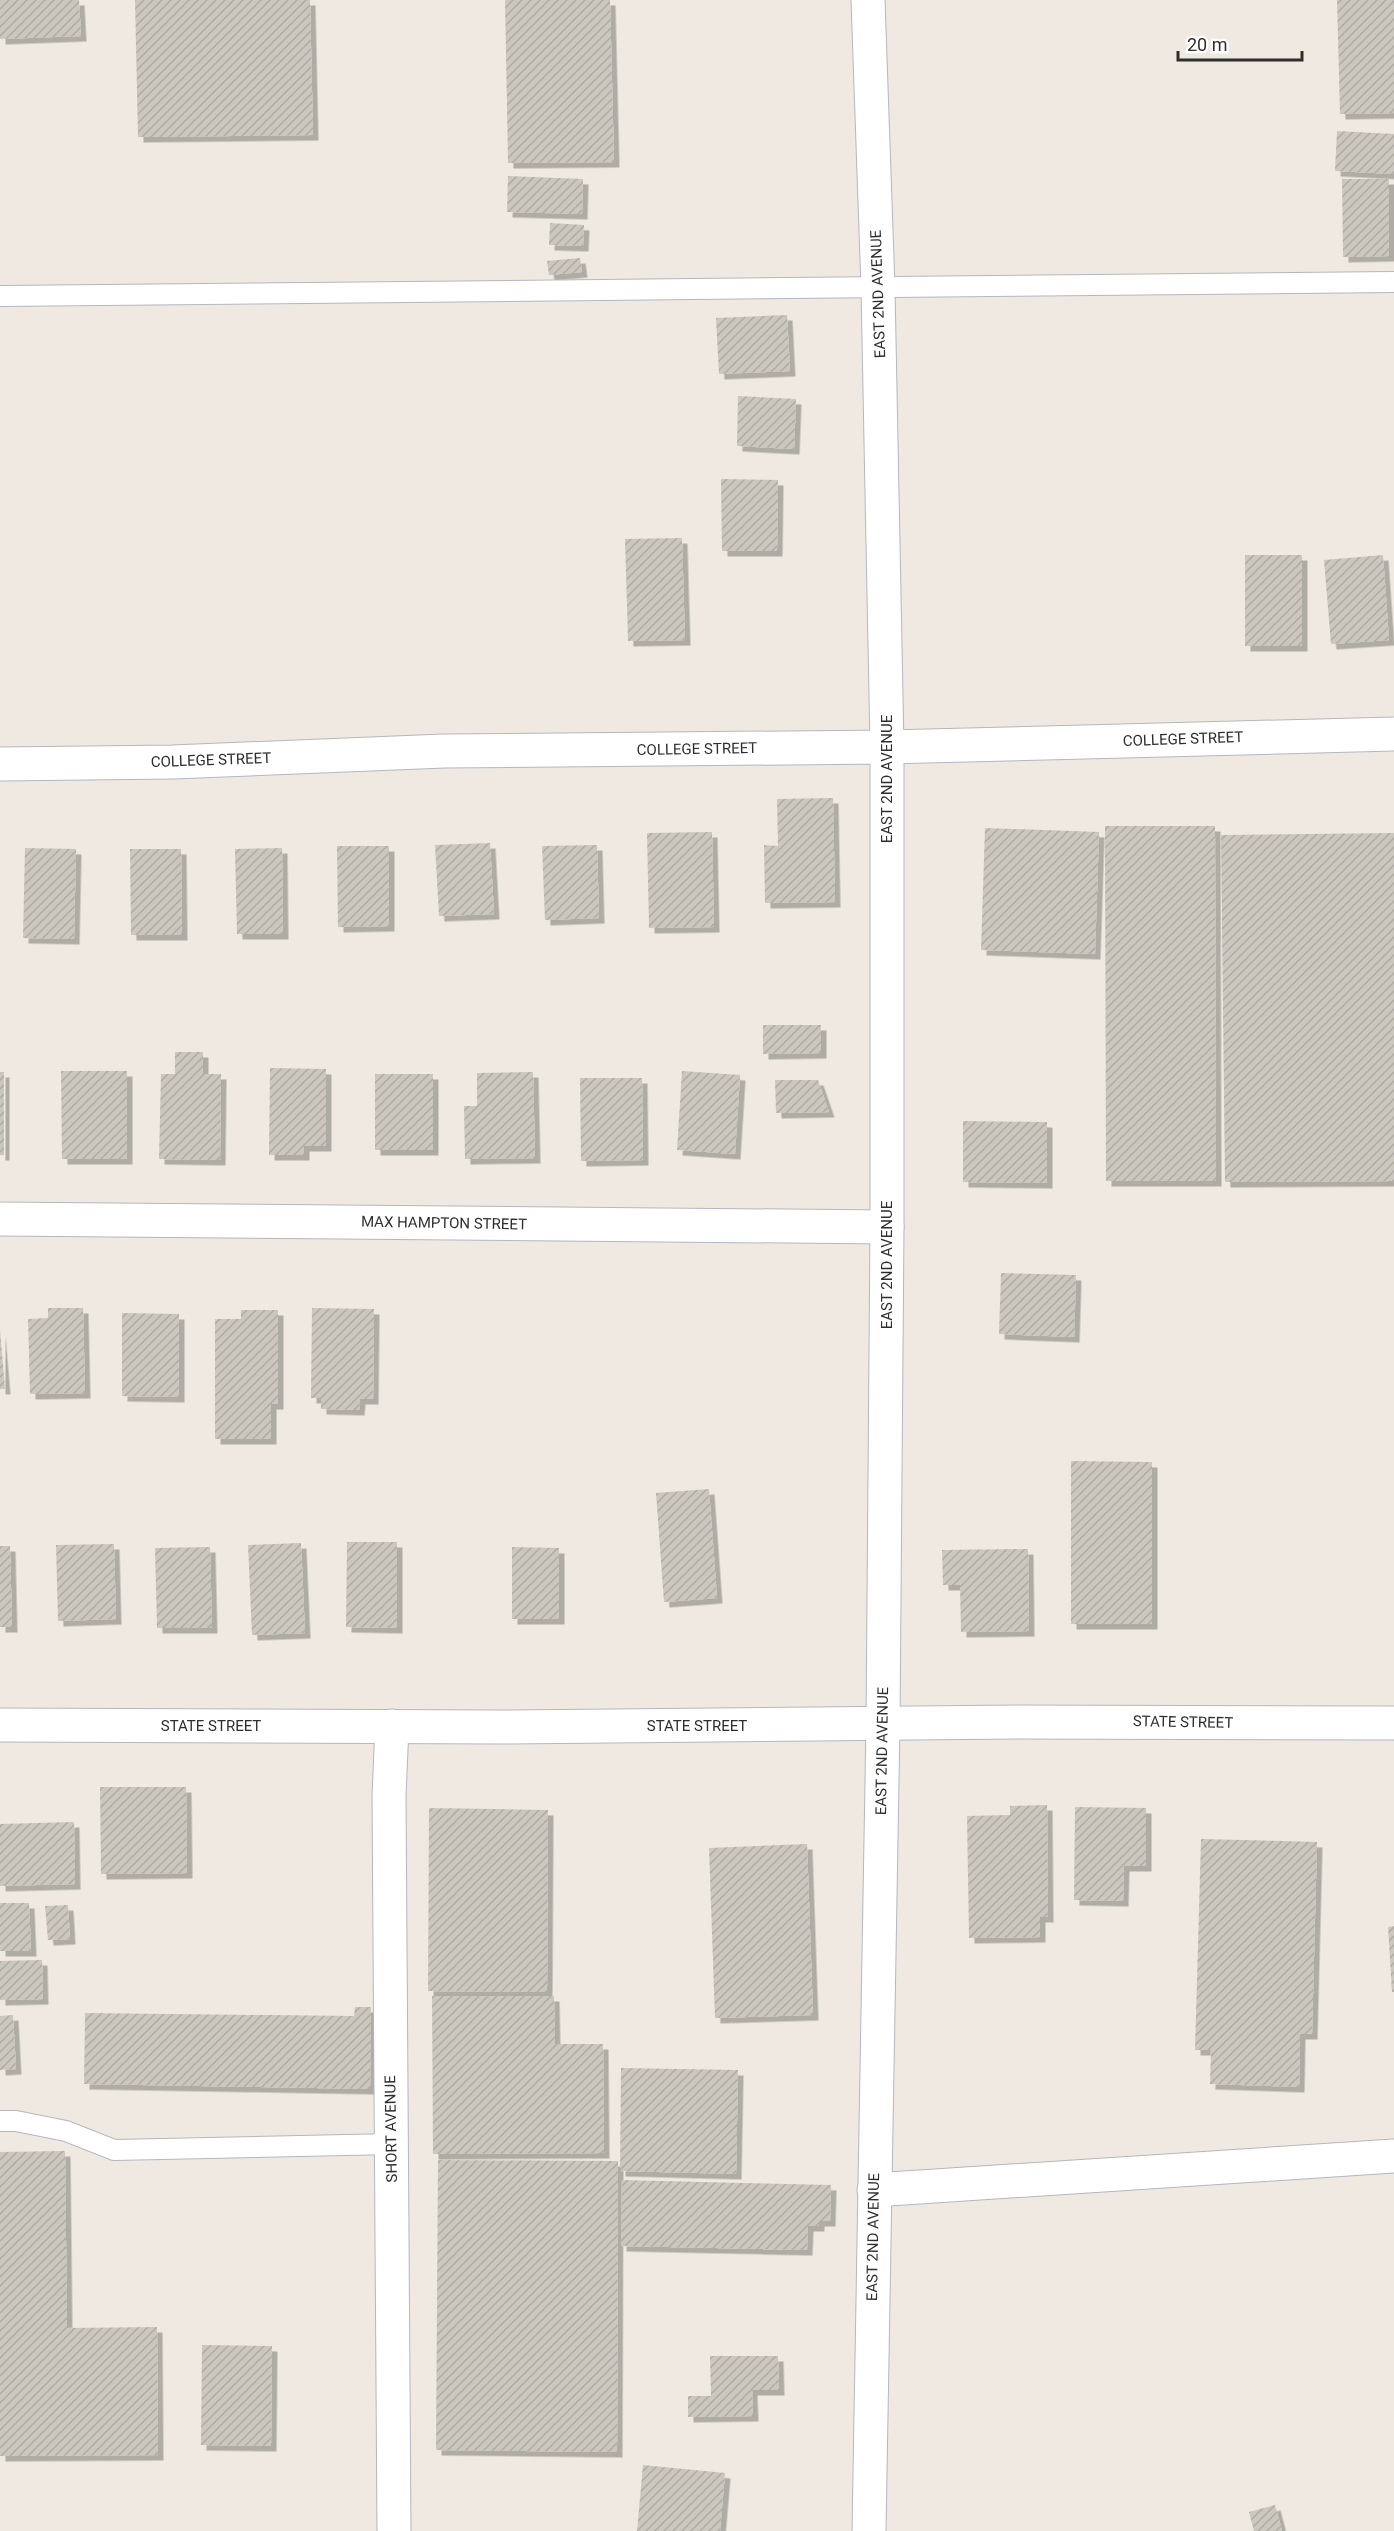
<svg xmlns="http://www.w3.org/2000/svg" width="1394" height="2531" viewBox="0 0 1394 2531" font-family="Roboto,sans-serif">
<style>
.building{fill:url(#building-hatch);filter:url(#shadow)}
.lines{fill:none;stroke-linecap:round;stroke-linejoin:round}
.service-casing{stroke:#b4b7c1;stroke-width:22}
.minor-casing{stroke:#b4b7c1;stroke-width:35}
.tertiary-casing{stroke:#b4b7c1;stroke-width:35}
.service{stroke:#fff;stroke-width:20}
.minor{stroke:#fff;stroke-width:33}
.tertiary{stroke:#fff;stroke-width:33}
.labels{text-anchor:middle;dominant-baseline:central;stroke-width:4.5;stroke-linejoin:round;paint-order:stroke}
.street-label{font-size:15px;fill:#2e2e2e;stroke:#fff}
</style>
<defs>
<pattern id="building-hatch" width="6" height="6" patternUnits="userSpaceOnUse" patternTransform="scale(1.5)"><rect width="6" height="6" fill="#cbc7bf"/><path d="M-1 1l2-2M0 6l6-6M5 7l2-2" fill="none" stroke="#afaba4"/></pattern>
<filter id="shadow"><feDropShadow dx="5.5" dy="5.5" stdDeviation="0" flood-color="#0004"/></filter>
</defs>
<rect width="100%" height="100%" fill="#efe9e1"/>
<g class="building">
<polygon points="0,0 79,0 81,36 0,39"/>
<polygon points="135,0 310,0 313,135 138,137"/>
<polygon points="505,0 610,0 614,162 508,163"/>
<polygon points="1337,0 1394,0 1394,113 1340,114"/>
<polygon points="1337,131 1394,134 1394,174 1335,171"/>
<polygon points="508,176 583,179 582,214 507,212"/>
<polygon points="1342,179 1389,179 1389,256 1343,257"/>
<polygon points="550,223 584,225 583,246 549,245"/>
<polygon points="580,258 582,272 549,275 547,261"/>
<polygon points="787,315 790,371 719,374 716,318"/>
<polygon points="738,396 796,399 794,449 737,446"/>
<polygon points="721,479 778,480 777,551 722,551"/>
<polygon points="682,538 685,640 628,641 625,539"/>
<rect x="1245" y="555" width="57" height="91"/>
<polygon points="1383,555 1389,640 1331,644 1324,560"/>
<polygon points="833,798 835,902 765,903 764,845 778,846 777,799"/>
<polygon points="1105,826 1215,826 1216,1181 1106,1181"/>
<polygon points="985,828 1099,832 1095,954 981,950"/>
<polygon points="712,832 714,927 649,928 647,833"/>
<polygon points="1394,833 1394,1181 1225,1182 1221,835"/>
<polygon points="490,843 494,914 439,916 435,845"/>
<polygon points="597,845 599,918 545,920 542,846"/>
<polygon points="337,846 389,846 389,926 338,927"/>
<polygon points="25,848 76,849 74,939 23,938"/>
<polygon points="282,848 283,934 237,934 235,849"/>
<polygon points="130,849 181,849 182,935 131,935"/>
<polygon points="763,1025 821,1025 821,1053 763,1054"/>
<polygon points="175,1052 203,1052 203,1074 221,1074 220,1160 159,1159 161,1074 175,1074"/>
<polygon points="270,1068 326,1069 326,1146 304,1146 304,1155 269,1155"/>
<polygon points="61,1071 127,1071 127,1159 62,1159"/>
<polygon points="682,1071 740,1075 735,1154 677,1150"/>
<rect x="0" y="1072" width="4" height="83"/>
<polygon points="533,1072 535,1158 465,1159 464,1106 477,1106 477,1073"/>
<rect x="375" y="1074" width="58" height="76"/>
<polygon points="580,1078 642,1078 643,1160 581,1161"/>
<polygon points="775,1080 818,1080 829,1112 776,1113"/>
<polygon points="963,1121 1047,1122 1047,1183 963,1182"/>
<polygon points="1001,1273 1076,1275 1074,1337 999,1334"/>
<polygon points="48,1308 83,1308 85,1393 30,1394 28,1319 48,1318"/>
<polygon points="312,1308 374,1309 373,1399 360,1399 359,1410 321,1409 321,1398 311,1398"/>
<polygon points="241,1310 278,1310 278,1404 271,1404 271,1439 215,1439 215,1319 241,1319"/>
<polygon points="122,1313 179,1314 179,1397 122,1396"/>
<polygon points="0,1330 5,1389 0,1389"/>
<polygon points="1071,1461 1152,1462 1152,1624 1071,1624"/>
<polygon points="709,1489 717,1598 664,1602 656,1493"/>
<polygon points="347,1542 397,1542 397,1628 346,1627"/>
<polygon points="301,1543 305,1633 252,1635 248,1545"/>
<polygon points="114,1544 116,1619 58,1621 56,1545"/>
<polygon points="0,1546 10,1546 12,1627 0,1627"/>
<polygon points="210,1547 212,1628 157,1628 155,1548"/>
<polygon points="512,1547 559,1548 559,1619 512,1619"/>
<polygon points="1028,1549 1029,1631 961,1632 960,1585 943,1585 942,1550"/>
<polygon points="100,1787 186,1787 187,1873 101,1874"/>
<polygon points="1047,1805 1048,1917 1040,1917 1040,1937 969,1938 967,1816 1010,1815 1010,1806"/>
<polygon points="1075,1807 1146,1808 1146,1866 1124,1866 1123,1901 1074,1900"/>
<polygon points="429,1808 548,1810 547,1992 428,1991"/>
<polygon points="74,1822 75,1884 0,1886 0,1824"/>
<polygon points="1201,1839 1317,1842 1312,2034 1300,2034 1299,2087 1210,2084 1211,2050 1195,2050"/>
<polygon points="807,1844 813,2015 715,2018 709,1848"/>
<polygon points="0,1903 29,1903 31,1951 0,1951"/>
<polygon points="68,1905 70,1939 48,1940 45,1906"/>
<polygon points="1394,1926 1394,1992 1392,1992 1388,1927"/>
<polygon points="42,1960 43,1999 0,2000 0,1961"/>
<polygon points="432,1996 554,1996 555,2044 603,2044 604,2153 433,2154"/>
<polygon points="355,2007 371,2007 370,2089 84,2084 85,2013 354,2016"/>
<polygon points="13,2015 16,2069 0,2070 0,2016"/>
<polygon points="621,2068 738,2070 736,2174 620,2171"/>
<polygon points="65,2151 67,2328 157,2327 158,2455 0,2456 0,2152"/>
<polygon points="438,2160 618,2161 617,2452 436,2450"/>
<polygon points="622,2180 831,2185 830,2221 819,2221 819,2226 808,2226 807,2250 621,2246"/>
<polygon points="202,2345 272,2346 271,2446 201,2445"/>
<polygon points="710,2356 778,2356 779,2390 752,2390 753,2416 688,2417 688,2396 711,2396"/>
<polygon points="643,2465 725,2473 720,2531 637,2531"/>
<polygon points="1275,2505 1282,2531 1254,2531 1249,2512"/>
</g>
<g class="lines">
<defs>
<g id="service">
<polyline points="0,296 1394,282"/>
<polyline points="0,2121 16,2121 66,2131 114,2150 392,2144"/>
</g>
<g id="minor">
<polyline points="868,0 878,288 887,747 887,1227 883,1724 869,2531"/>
<polyline points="0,1219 887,1227"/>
<polyline points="392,1726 389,1796 394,2531"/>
<polyline points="874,2190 1394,2156"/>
</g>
<g id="tertiary">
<polyline points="0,764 173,762 444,751 887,747 1394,734"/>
<polyline points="0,1725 501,1727 1016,1722 1394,1723"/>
</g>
</defs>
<use href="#service" class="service-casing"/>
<use href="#minor" class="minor-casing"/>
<use href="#tertiary" class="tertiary-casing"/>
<use href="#service" class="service"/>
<use href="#minor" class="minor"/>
<use href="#tertiary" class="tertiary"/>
</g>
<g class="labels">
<g class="street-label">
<text transform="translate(878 294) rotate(-92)">EAST 2ND AVENUE</text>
<text transform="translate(1183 739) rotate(-2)">COLLEGE STREET</text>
<text transform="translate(697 749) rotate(-1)">COLLEGE STREET</text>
<text transform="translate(211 760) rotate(-2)">COLLEGE STREET</text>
<text transform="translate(887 779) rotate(-90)">EAST 2ND AVENUE</text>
<text transform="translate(444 1223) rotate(1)">MAX HAMPTON STREET</text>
<text transform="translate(887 1265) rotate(-90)">EAST 2ND AVENUE</text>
<text transform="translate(1183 1722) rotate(1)">STATE STREET</text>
<text x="211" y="1726">STATE STREET</text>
<text x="697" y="1726">STATE STREET</text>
<text transform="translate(882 1751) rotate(-89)">EAST 2ND AVENUE</text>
<text transform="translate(391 2129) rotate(-91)">SHORT AVENUE</text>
<text transform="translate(873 2237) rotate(-89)">EAST 2ND AVENUE</text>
</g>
</g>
<path d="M1178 51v9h124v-9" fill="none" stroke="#2e2e2e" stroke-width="3"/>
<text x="1187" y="51" font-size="18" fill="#2e2e2e" stroke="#ffffff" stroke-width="4.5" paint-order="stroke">20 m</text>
</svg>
